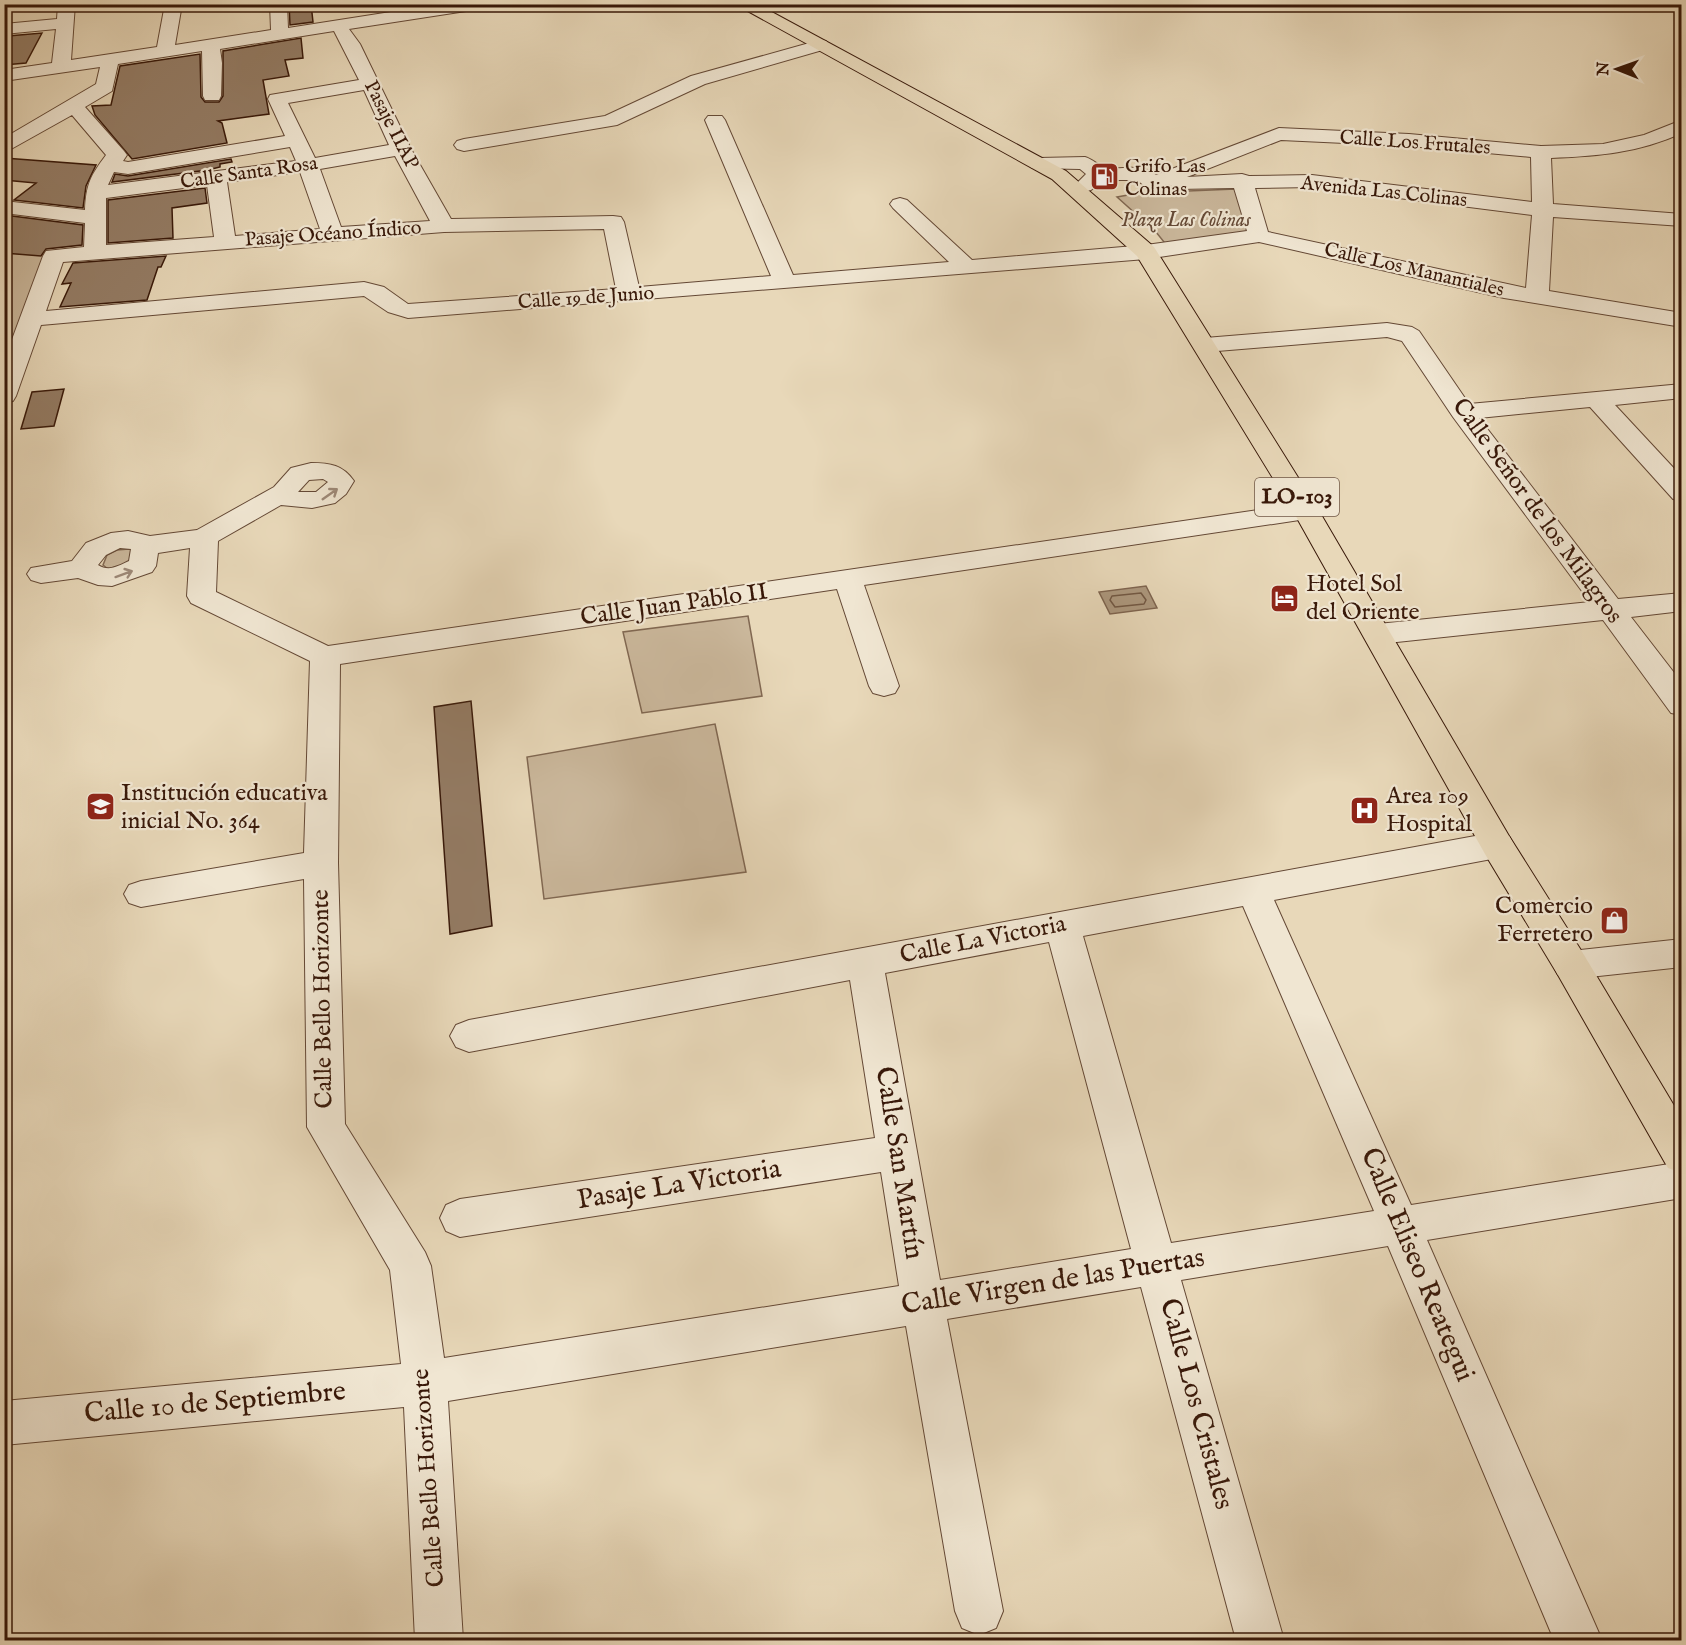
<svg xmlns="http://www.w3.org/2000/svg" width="1686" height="1645" viewBox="0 0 1686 1645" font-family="'IM FELL English',serif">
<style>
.green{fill:#cab79b;stroke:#816852;stroke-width:1.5}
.water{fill:#ac977d;stroke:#7e644f;stroke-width:1.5}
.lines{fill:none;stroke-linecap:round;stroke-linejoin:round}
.shore{stroke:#725843;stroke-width:1.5}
.building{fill:#947c65;stroke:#381809;stroke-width:1.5}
.minor-casing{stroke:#644835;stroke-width:2}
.major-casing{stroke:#381809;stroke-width:2}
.minor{fill:#f0e6d2;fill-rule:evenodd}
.major{fill:#e8d8b9;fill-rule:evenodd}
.oneway{stroke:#9d8978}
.labels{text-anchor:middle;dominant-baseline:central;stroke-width:4.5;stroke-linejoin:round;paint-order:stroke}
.far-street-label{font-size:20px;fill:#381809;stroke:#f0e6d2}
.far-poi-label{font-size:20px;fill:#381809;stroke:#f0e6d2;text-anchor:start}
.far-park-label{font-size:20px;font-style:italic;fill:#644835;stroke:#f0e6d2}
.shield{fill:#f0e6d2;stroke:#6f5645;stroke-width:1.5}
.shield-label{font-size:22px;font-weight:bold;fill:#381809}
.street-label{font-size:24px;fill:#381809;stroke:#f0e6d2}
.poi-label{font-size:24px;fill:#381809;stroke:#f0e6d2;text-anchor:start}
.near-street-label{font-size:28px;fill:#381809;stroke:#f0e6d2}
</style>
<rect width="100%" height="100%" fill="#e8d8b9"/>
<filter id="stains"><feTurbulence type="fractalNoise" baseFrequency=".00333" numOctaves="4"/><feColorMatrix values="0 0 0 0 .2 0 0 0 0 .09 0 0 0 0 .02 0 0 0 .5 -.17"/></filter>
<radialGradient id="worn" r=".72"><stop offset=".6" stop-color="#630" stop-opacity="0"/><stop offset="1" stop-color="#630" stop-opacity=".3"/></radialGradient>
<g class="green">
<polygon points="1236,189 1254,239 1172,252 1156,232 1117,197 1139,193"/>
<polygon points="5,248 54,256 5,415"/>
<polygon points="129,549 133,550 135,562 108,569 103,565 107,555 117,550"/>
<polygon points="748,616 762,696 642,713 623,632"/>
<polygon points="715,724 746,872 544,899 527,757"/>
</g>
<polygon class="water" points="1146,586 1157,608 1110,614 1099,592"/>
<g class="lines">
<polygon class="shore" points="1141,593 1146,600 1144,604 1115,607 1110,600 1112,596"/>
</g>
<g class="building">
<polygon points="289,4 311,4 313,22 290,25"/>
<polygon points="42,33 26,63 4,65 4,51 8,36"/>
<polygon points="301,38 303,58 285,60 289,76 263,80 269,114 218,121 222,123 227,143 132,159 95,115 92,106 111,105 120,66 200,54 201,97 205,102 219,102 223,96 223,51"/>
<polygon points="4,158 96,165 86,186 83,208 14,200 36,183 4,180"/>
<polygon points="231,159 232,162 220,164 220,167 208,170 112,182 115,174 128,176"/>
<polygon points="205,188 207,203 172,208 173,238 108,243 108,200"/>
<polygon points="4,215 83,225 82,245 46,249 41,256 4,253"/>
<polygon points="166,256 161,267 158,267 147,300 60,307 71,283 62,284 73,263"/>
<polygon points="64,389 54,426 21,429 32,392"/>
<polygon points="471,701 492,926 450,934 434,707"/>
</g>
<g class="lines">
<defs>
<g id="minor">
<path d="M58,4H75L71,60L157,47L165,4H182L175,45L271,30L270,4H287L288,28L442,4H487L479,9L349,29L360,44L411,149L451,219L613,216L621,217L624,222L639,287L771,276L705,120L708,116H722L725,120L793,275L949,262L893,208L890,204L893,200L900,198L907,200L972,260L1146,245L1247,231L1234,188L1177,189L1168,184L1153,189L1146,187L1137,180H1104L1091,190L1084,192L1077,190L1074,186L1086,174L1080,169L1032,168L1029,164L1032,160L1039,158L1085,157C1093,159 1099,167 1107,168C1124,170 1141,163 1156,175L1279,128L1409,134L1541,146L1603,144L1644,135L1682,120V133C1638,153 1598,156 1551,158L1553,204L1682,214V226L1553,217L1549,291L1682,313V327L1504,298L1259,242L1146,259L408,318L388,312L364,296L41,325L16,396L13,401L4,403V361L43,256L46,251L84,247L85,223L4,213V201L85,210C86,184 91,175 106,155L72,115L4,153V138L96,84L100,67L4,81V70L52,63L56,29L4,34V24L57,19ZM334,31L359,80L270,95L268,99L285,136L128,162L123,161L127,155L124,151L85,107L112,91L118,64L202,51L203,96L205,100H219L221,96L222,63L220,49ZM364,90L389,145L315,158L288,103ZM1281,140L1409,146L1531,157L1532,202L1312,175L1249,176L1242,174L1187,177ZM290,147L296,161L108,185L114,172L128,174ZM395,156L430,221L341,227L320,169ZM300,172L320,229L235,236L227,182ZM207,185L214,237L106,245V198ZM1312,187L1532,215L1526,288L1268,232L1255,188ZM604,229L616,289L408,304L384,287L364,282L46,311L63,262L444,232Z"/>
<polygon points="820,40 826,41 829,45 826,49 705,84 617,125 464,151 457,149 454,145 457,141 464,139 605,116 691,76"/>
<polygon points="1387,323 1412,327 1419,331 1469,404 1682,384 1682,398 1615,405 1682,477 1682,501 1673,499 1590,407 1479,418 1618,599 1682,593 1682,611 1631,617 1682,683 1682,715 1671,713 1603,620 1378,644 1368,641 1363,634 1368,627 1378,624 1590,602 1453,417 1402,341 1387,337 1205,352 1197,350 1193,345 1197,340 1205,338"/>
<path d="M311,463C330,463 343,465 354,481L346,494L335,503L312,508L281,505L218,541L216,592L328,646L1306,503L1316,505L1319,511L1316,517L1306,519L864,585L899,686L895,693L884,696L873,693L869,686L837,589L340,664L338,863L345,1124L425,1252L431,1266L444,1358L899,1286L881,1172L460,1237L446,1231L440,1218L446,1205L460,1199L875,1138L850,980L469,1052L456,1047L450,1036L456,1025L469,1020L1497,832L1509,836L1514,845L1509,854L1497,858L1274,900L1411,1205L1682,1162V1198L1427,1240L1602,1640H1554L1388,1246L1181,1280L1284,1640H1236L1141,1287L947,1319L1003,1611L996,1628L979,1635L962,1628L955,1611L906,1326L448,1401L463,1640H415L404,1407L4,1445V1401L401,1364L390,1270L307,1127L304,879L141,907L129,903L124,894L129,885L141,881L304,853L310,661L191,603L187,596L190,548L158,553L156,566L152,572L112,586L98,585L78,578L41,583L31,580L27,574L31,568L72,561L86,543L111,533L128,531L150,536L197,530L274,487L291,468ZM323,479L328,482L316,492H298L309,480ZM120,548L131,549L129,561C118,566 109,572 98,565L106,555ZM1243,906L1374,1211L1171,1243L1083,936ZM1049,942L1131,1249L940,1280L885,973Z"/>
<polygon points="1682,939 1682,967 1571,979 1558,975 1553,965 1558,955 1571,951"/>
</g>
<polygon id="major" points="735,4 757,4 1066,171 1154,247 1319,511 1509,836 1584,955 1682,1119 1682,1173 1668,1168 1558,975 1485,854 1293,511 1137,256 1052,179"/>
</defs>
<use href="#minor" class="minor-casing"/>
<use href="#major" class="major-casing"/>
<use href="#minor" class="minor"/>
<use href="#major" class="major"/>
</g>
<defs><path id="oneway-shaft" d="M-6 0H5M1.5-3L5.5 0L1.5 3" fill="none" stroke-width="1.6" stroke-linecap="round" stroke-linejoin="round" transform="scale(1.5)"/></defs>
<g class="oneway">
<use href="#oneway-shaft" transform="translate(330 494) rotate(-35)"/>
<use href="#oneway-shaft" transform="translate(124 574) rotate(-20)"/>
</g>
<defs>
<symbol id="fuel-square" viewBox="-11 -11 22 22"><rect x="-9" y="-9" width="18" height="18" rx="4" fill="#8f2418" stroke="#f0e6d2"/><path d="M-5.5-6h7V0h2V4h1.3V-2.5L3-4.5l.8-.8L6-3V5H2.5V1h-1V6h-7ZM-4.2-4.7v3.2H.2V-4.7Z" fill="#fff"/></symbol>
<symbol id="hotel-square" viewBox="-11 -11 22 22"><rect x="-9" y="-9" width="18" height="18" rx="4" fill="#8f2418" stroke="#f0e6d2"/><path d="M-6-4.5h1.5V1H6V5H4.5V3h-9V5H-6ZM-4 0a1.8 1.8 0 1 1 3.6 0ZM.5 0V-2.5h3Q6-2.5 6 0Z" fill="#fff"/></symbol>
<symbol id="school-square" viewBox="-11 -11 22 22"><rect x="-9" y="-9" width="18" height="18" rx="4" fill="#8f2418" stroke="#f0e6d2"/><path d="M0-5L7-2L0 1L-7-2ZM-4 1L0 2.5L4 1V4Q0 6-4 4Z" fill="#fff"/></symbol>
<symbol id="hospital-square" viewBox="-11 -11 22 22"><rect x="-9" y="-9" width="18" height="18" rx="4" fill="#8f2418" stroke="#f0e6d2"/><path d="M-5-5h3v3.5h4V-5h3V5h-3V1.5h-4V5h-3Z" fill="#fff"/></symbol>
<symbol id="shop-square" viewBox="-11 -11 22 22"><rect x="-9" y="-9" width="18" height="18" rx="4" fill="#8f2418" stroke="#f0e6d2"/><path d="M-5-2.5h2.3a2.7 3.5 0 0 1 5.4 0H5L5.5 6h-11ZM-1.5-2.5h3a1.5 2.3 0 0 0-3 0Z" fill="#fff"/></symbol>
</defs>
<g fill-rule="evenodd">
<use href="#fuel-square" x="1088" y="160" width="33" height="33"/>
<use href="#hotel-square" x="1268" y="582" width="33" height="33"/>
<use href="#school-square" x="84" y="790" width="33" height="33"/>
<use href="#hospital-square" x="1348" y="794" width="33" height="33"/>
<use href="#shop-square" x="1598" y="904" width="33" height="33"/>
</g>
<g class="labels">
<g class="far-street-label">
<text transform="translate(391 125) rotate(63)">Pasaje IIAP</text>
<text transform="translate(1415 143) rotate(4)">Calle Los Frutales</text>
<text transform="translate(249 173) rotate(-8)">Calle Santa Rosa</text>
<text transform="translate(1384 192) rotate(6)">Avenida Las Colinas</text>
<text transform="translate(333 234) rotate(-4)">Pasaje Océano Índico</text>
<text transform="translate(1414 270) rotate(13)">Calle Los Manantiales</text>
<text transform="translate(586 298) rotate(-4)">Calle 19 de Junio</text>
</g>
<g class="far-poi-label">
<text x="1125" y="166">Grifo Las<tspan x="1125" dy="23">Colinas</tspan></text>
</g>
<g class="far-park-label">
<text x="1186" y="220">Plaza Las Colinas</text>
</g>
<rect class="shield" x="1255" y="478" width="84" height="38" rx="4.5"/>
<g class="shield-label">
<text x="1297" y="497">LO-103</text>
</g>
<g class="street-label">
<text transform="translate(1537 511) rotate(54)">Calle Señor de los Milagros</text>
<text transform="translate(674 605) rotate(-8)">Calle Juan Pablo II</text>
<text transform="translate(983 940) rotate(-11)">Calle La Victoria</text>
<text transform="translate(323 999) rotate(-91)">Calle Bello Horizonte</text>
<text transform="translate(429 1478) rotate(-94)">Calle Bello Horizonte</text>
</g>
<g class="poi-label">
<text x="1306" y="584">Hotel Sol<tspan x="1306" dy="28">del Oriente</tspan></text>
<text x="121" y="793">Institución educativa<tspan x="121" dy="28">inicial No. 364</tspan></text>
<text x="1386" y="796">Area 109<tspan x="1386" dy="28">Hospital</tspan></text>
<text x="1593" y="906" text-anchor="end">Comercio<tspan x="1593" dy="28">Ferretero</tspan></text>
</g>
<g class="near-street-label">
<text transform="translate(899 1163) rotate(81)">Calle San Martín</text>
<text transform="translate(679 1185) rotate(-9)">Pasaje La Victoria</text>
<text transform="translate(1417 1265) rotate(67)">Calle Eliseo Reategui</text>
<text transform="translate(1053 1282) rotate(-9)">Calle Virgen de las Puertas</text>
<text transform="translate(215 1403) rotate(-5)">Calle 10 de Septiembre</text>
<text transform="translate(1196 1404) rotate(75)">Calle Los Cristales</text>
</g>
</g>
<rect width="1686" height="1645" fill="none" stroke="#e8d8b9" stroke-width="24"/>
<rect x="6" y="6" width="1674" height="1633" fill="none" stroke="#381809" stroke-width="3"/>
<rect x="12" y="12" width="1662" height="1621" fill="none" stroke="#381809" stroke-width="1.5"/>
<g transform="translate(1617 69) rotate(271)" stroke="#f0e6d2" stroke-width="4.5" paint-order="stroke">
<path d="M0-4.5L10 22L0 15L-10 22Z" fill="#381809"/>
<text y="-9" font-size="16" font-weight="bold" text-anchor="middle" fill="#381809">N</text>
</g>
<rect width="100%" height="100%" filter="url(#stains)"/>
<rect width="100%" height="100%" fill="url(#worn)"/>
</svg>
